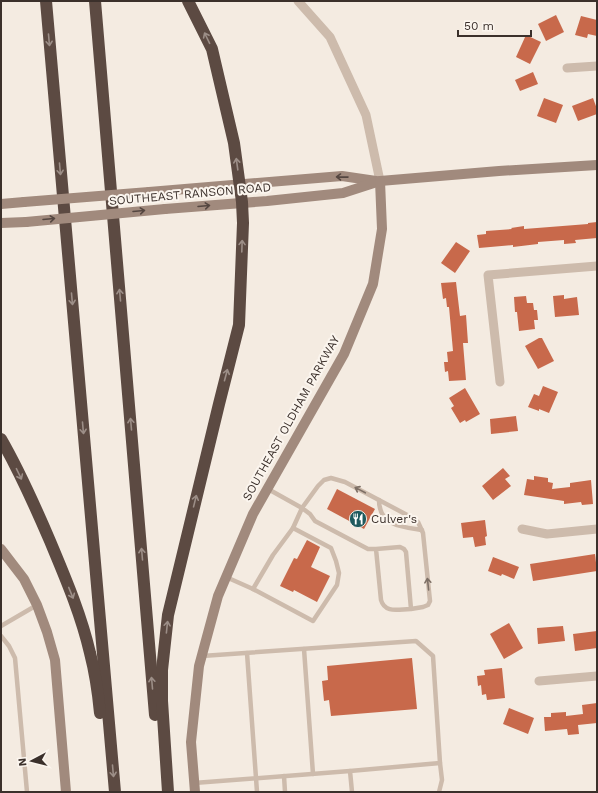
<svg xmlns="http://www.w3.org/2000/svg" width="598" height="793" viewBox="0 0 598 793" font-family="'Work Sans',sans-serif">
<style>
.building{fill:#c8694b}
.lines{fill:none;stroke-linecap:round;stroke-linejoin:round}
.lane{stroke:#cdbbac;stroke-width:4.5}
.street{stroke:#cdbbac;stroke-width:9}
.secondary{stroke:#a18a7d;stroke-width:10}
.highway{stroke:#5c4a42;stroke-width:12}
.secondary-bridge{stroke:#a18a7d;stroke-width:10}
.oneway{stroke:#9c8e87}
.oneway2{stroke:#544640}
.oneway3{stroke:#7d6f65}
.labels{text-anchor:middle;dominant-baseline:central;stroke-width:4;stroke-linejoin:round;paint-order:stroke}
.street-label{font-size:12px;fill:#3b302b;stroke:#fbf5ee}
.poi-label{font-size:12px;fill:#3b302b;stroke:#fbf5ee;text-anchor:start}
</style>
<rect width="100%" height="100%" fill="#f4ebe1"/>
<g class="building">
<polygon points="556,15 564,32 546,41 538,24"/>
<polygon points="581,16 597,20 597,36 588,34 587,38 575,35"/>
<polygon points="526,35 541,42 530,64 516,57"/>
<polygon points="533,72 538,84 520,91 515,80"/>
<polygon points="544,98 563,105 556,123 537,116"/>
<polygon points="593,98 597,109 597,114 578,121 572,106"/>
<polygon points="597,222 597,238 575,240 576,243 564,244 564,240 538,242 538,244 513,247 513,245 479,248 477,235 486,234 486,231 512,229 511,228 524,226 524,229 537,228 588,224 588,223"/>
<polygon points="456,242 470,251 455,273 441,263"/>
<polygon points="456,282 460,316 466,315 468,343 463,343 466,380 449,381 448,371 445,372 444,362 448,362 447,352 453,351 449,307 447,307 446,298 443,299 441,283"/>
<polygon points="564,295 564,299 577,297 579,315 555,317 553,296"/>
<polygon points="526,296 527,303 533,303 534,310 537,310 538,320 534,320 535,329 519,331 517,312 515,312 514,297"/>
<polygon points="539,338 542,338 554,361 538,369 525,346"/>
<polygon points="543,386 558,392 549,413 539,409 539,411 528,407 534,394 539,396"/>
<polygon points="465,388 480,414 466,422 465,420 460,423 451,408 454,406 449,398"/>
<polygon points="516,416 518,431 491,434 490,419"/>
<polygon points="503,468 510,476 505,479 511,486 493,500 482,486"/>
<polygon points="534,476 548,478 548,482 553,483 552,489 570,487 570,483 591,480 593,504 582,505 581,502 564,504 564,501 524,495 527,479 534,480"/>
<polygon points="337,489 375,509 364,529 327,509"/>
<polygon points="485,520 487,536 485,537 486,545 475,547 473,537 463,538 461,523"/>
<polygon points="307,540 320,547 311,567 330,576 317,602 294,590 293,592 280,586 294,558 297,559"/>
<polygon points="595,554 597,571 533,581 530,564"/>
<polygon points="493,557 519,567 514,579 502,574 501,576 488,571"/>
<polygon points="509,623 523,648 504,659 490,634"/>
<polygon points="563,626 565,641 538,644 537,628"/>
<polygon points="597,631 597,648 575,651 573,634"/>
<polygon points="412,658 417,709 331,716 329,700 324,701 322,681 328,680 327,666"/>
<polygon points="502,668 505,698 487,700 486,694 482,695 481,685 478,686 477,676 485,675 484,670"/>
<polygon points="597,703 597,723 578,725 579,734 568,735 567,729 545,731 544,717 551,717 551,713 566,712 566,716 583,714 582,705"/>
<polygon points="509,708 534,718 528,734 503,724"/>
</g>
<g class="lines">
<g class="lane">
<path d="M379,500C379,526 402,527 422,530"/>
<path d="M376,549L400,547L404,549L406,552L411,609C399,609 385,614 381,600L376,549H368L315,521L310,514L302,508L318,486L324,480L331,478L345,482L409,516L418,522L423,533L430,601L428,605L423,607L411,609"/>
<polyline points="226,577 253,589 313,621 337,585 339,573 336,561 331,548 293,528 302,508 268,489"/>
<polyline points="253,589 273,555 293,528"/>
<polyline points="1,626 37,605"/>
<polyline points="1,636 9,646 15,658 27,792"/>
<polyline points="304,649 313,774"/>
<polyline points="247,653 257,792"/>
<polyline points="350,771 352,792"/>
<polyline points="284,776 285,792"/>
<polyline points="194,783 350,771 440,763 433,656 416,641 202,656"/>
<polyline points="439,792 442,780 440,763"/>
</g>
<g class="street">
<polyline points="298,1 330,37 366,115 380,181"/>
<polyline points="567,68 597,66"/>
<polyline points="500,382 488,275 597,266"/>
<polyline points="522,529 547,534 597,529"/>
<polyline points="539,681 597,676"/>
</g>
<g class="secondary">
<polyline points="149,192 342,176 376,181"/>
<polyline points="1,204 24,202"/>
<polyline points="165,209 267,201 343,193 380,181 499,171 597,165"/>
<polyline points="1,223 26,222"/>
<polyline points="1,549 24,579 37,605 47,632 55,660 66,792"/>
<polyline points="195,792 191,742 199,666 218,596 253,514 344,354 373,284 382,229 380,181"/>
</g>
<g class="highway">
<polyline points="46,1 115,792"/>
<polyline points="95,1 155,715"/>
<path d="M1,439C20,472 35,506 50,541C65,577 81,614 90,653C95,672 98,692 100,713"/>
<polyline points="168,792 162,701 162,670 168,615 219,404 239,325 243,223 242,202 234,143 212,49 188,1"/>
</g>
<g class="secondary-bridge">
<polyline points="24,202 149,192"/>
<polyline points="26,222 165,209"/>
</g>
</g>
<defs><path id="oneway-shaft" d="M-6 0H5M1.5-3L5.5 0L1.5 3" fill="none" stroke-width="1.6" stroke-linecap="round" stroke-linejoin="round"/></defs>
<g class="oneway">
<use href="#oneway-shaft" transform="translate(207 38) rotate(-116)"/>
<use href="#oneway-shaft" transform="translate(49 40) rotate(85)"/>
<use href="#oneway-shaft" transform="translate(237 164) rotate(-98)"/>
<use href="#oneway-shaft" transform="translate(60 169) rotate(85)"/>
<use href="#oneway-shaft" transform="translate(242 246) rotate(-88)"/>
<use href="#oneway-shaft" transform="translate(120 295) rotate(-95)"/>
<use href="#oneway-shaft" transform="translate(72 299) rotate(85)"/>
<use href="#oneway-shaft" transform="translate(226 375) rotate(-75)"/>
<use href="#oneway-shaft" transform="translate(131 424) rotate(-95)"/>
<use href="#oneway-shaft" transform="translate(83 428) rotate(85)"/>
<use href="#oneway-shaft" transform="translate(19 474) rotate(64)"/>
<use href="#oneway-shaft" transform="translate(195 501) rotate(-76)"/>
<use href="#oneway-shaft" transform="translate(142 554) rotate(-95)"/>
<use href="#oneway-shaft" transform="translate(71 593) rotate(68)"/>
<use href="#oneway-shaft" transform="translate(167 627) rotate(-84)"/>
<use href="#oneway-shaft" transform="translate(152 683) rotate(-95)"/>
<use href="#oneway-shaft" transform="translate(113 771) rotate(85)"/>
</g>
<g class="oneway2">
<use href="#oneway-shaft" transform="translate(342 177) rotate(-179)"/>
<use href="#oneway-shaft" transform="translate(204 206) rotate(-5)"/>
<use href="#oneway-shaft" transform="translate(139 211) rotate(-5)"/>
<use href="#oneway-shaft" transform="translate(49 219) rotate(-5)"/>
</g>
<g class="oneway3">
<use href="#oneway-shaft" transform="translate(360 490) rotate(-152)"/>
<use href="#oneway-shaft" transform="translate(428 584) rotate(-96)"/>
</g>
<defs>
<symbol id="restaurant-disc" viewBox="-11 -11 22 22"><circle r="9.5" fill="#1f5a5e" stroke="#fbf5ee"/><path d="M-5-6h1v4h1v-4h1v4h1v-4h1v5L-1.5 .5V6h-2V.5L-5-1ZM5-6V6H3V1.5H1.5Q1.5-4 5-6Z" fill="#fff"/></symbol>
</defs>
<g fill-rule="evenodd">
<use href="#restaurant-disc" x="348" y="509" width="20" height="20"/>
</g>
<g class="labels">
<g class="street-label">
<text transform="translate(190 194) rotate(-5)">SOUTHEAST RANSON ROAD</text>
<text transform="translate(291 418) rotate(-61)">SOUTHEAST OLDHAM PARKWAY</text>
</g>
<g class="poi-label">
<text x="371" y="519">Culver's</text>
</g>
</g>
<rect width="598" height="793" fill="none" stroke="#3b302b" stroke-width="4"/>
<g transform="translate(32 761) rotate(263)" stroke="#fbf5ee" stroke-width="3" paint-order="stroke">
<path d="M0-3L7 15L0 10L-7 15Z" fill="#3b302b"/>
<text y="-6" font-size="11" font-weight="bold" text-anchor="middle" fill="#3b302b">N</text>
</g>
<path d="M458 30v6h73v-6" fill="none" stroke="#3b302b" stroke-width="2"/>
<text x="464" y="30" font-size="12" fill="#3b302b" stroke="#fbf5ee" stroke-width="3" paint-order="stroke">50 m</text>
</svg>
